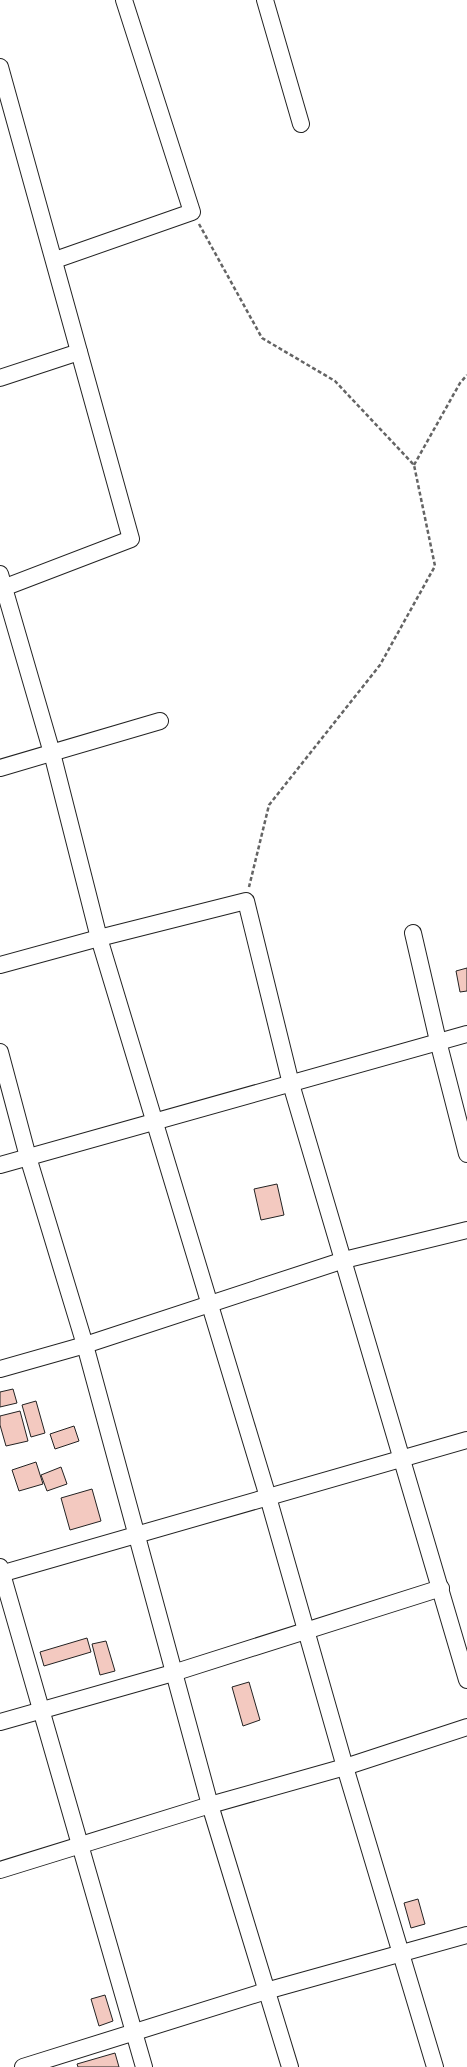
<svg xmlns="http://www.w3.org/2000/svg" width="467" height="2067" viewBox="0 0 467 2067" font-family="'Exo 2',sans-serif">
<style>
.building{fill:#f3c9c0;stroke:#222}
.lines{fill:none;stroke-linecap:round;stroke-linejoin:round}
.minor-casing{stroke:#222;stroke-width:18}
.path{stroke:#646464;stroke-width:2.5;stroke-dasharray:4 2.5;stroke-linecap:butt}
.minor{stroke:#fff;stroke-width:16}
</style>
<rect width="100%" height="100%" fill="#fff"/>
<g class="building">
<polygon points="467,968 467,991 460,992 456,971"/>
<polygon points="277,1184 284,1215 261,1220 254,1189"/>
<polygon points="13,1389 17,1403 0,1407 0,1392"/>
<polygon points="36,1401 45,1433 31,1437 22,1405"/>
<polygon points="20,1411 28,1441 6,1446 0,1425 0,1416"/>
<polygon points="74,1426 79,1441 55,1449 50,1434"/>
<polygon points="36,1462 43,1484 19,1491 12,1470"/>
<polygon points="61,1467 67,1484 47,1491 41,1475"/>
<polygon points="92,1489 101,1521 70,1530 61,1498"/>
<polygon points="87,1638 91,1652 44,1666 40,1652"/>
<polygon points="106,1641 115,1671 100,1675 92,1644"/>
<polygon points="249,1682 260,1720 243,1726 232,1687"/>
<polygon points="418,1899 425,1924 411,1928 404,1903"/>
<polygon points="105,1995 113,2021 99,2026 91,1999"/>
<polygon points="115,2053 119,2067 78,2067 77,2064"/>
</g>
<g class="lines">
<defs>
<g id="minor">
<polyline points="265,0 301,124"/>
<polyline points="0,67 131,539 3,588"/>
<polyline points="55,260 192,212 124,0"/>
<polyline points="0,378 79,352"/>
<polyline points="0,574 52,753 99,938 268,1497 345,1767 435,2067"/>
<polyline points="0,768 160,721"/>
<polyline points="413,933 438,1041 467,1154"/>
<polyline points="0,965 99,938 246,901 291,1084 467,1680"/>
<polyline points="0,1052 28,1157 85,1345 210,1805 290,2067"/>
<polyline points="0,1165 467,1034"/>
<polyline points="0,1369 85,1345 344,1260 467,1230"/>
<polyline points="0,1567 144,2067"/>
<polyline points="0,1574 467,1440"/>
<polyline points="0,1722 173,1673 441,1588"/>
<polyline points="0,1870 210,1805 345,1767 467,1727"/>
<polyline points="23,2067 266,1991 467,1935"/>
</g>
</defs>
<use href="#minor" class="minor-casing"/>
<g class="path">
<polyline points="199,224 262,338 335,381 414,465 435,566 380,665 269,805 249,887"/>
<polyline points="414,465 460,383 467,375"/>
</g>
<use href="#minor" class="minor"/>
</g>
</svg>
